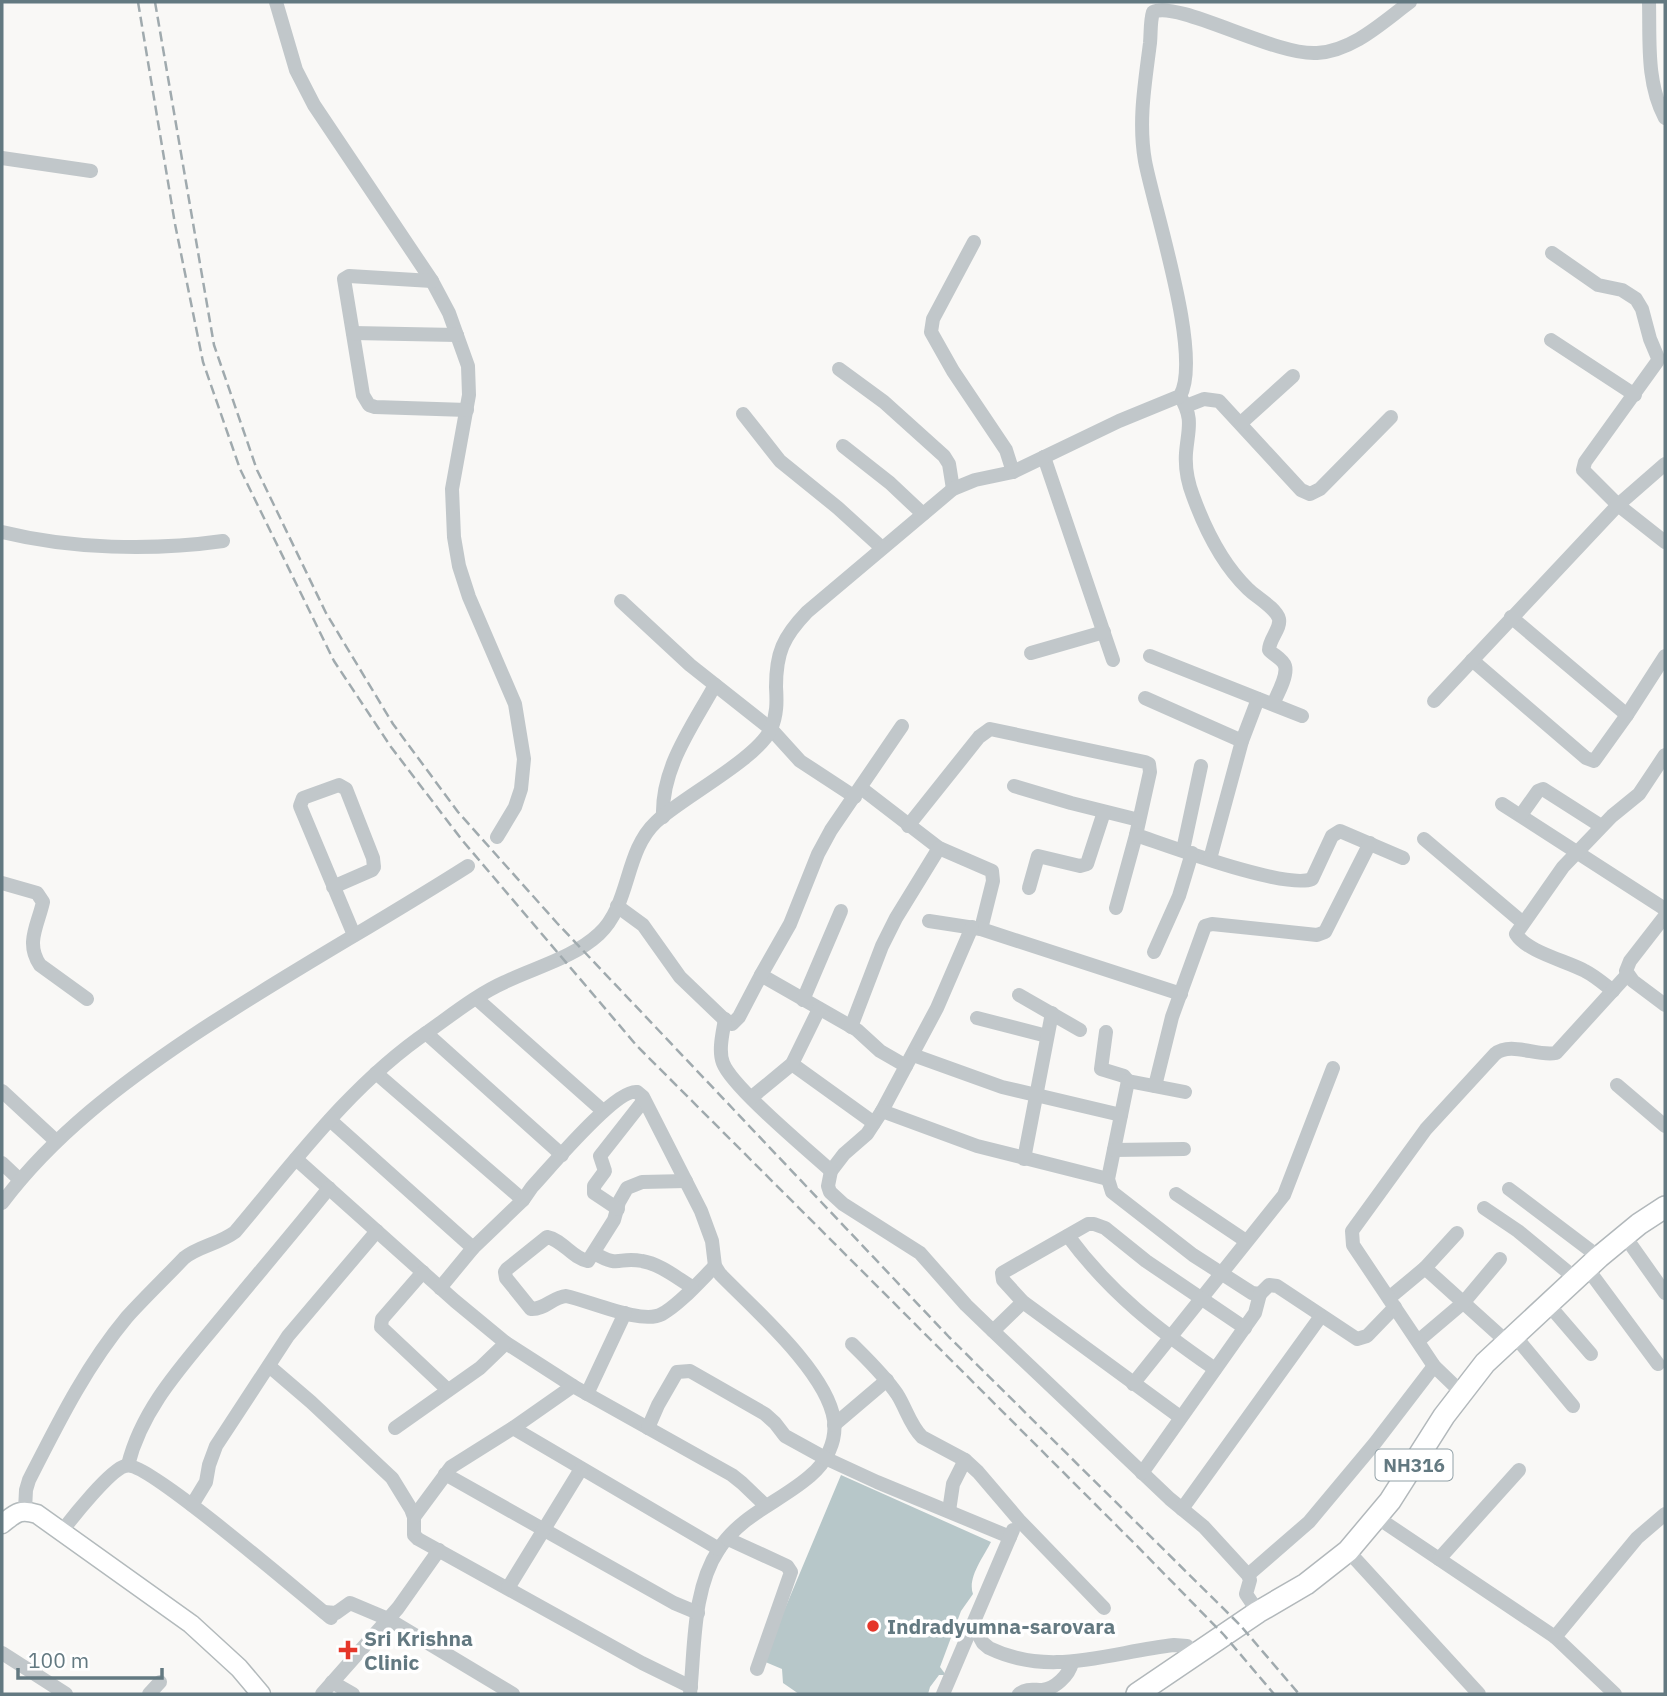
<svg xmlns="http://www.w3.org/2000/svg" width="1667" height="1696" viewBox="0 0 1667 1696" font-family="'IBM Plex Sans',sans-serif">
<style>
.water{fill:#b7c7c9}
.lines{fill:none;stroke-linecap:round;stroke-linejoin:round}
.major-casing{stroke:#b3babc;stroke-width:21}
.highway-casing{stroke:#b2b8bb;stroke-width:24}
.minor{stroke:#c1c7ca;stroke-width:14}
.major{stroke:#fff;stroke-width:18}
.highway{stroke:#fff;stroke-width:21}
.rail{stroke:#a0aaae;stroke-width:2.5;stroke-dasharray:10 5;stroke-linecap:butt}
.poi-dot{fill:#e53629;stroke:#fff;stroke-width:2.5}
.labels{text-anchor:middle;dominant-baseline:central;stroke-width:7;stroke-linejoin:round;paint-order:stroke}
.shield{fill:#fff;stroke:#92a1a7;stroke-width:2}
.shield-label{font-size:19px;font-weight:bold;fill:#637981}
.poi-label{font-size:21px;font-weight:bold;fill:#637981;stroke:#fff;text-anchor:start}
</style>
<rect width="100%" height="100%" fill="#f9f8f6"/>
<path class="water" d="M841,1475L991,1542C984,1556 967,1578 973,1594L961,1611L940,1667L946,1675H939L930,1687L928,1694H799L783,1683L782,1669L763,1661Z"/>
<g class="lines">
<defs>
<path id="major" d="M2,1524C15,1514 19,1508 37,1514L191,1624L239,1668L261,1694"/>
<polyline id="highway" points="1137,1694 1258,1612 1306,1584 1348,1551 1390,1501 1444,1416 1485,1363 1599,1257 1639,1224 1665,1207"/>
</defs>
<use href="#major" class="major-casing"/>
<use href="#highway" class="highway-casing"/>
<g class="minor">
<polyline points="276,2 296,70 314,105 432,281 449,313 468,366 469,395 452,489 454,537 459,566 469,597 515,704 524,759 521,789 515,807 497,837"/>
<path d="M1649,2C1650,41 1646,82 1665,118"/>
<polyline points="2,158 91,171"/>
<polyline points="974,242 933,319 931,332 953,371 1006,450 1013,472"/>
<polyline points="1552,253 1598,285 1622,290 1636,299 1642,309 1650,339 1658,358 1657,362 1585,462 1583,470 1618,505 1665,542"/>
<polyline points="432,281 349,276 344,279 363,395 369,405 375,407 467,410"/>
<polyline points="353,333 457,335"/>
<polyline points="1551,340 1635,395"/>
<polyline points="839,369 884,402 944,456 949,464 953,489"/>
<path d="M1180,396C1194,419 1188,429 1186,453C1185,467 1188,483 1193,496C1205,529 1222,564 1248,589C1256,597 1276,608 1279,619C1281,629 1269,639 1269,650C1273,655 1283,659 1285,666C1288,676 1277,695 1273,704"/>
<polyline points="1186,406 1204,399 1219,401 1301,490 1310,494 1320,489 1391,417"/>
<polyline points="743,414 780,461 838,508 882,548"/>
<polyline points="1241,423 1293,376"/>
<polyline points="843,446 890,483 923,514"/>
<polyline points="1044,457 1113,660"/>
<path d="M2,532C71,549 152,551 223,541"/>
<polyline points="621,601 690,665 771,729 800,761 855,797"/>
<polyline points="1511,617 1627,715"/>
<polyline points="1031,653 1104,632"/>
<polyline points="1150,656 1302,716"/>
<polyline points="1472,660 1586,758 1594,761 1627,715 1665,656"/>
<polyline points="1145,698 1242,741"/>
<polyline points="1434,701 1618,505 1665,464"/>
<polyline points="1014,786 1071,803 1139,820"/>
<polyline points="861,788 939,848 992,871 993,881 981,929"/>
<polyline points="1502,804 1665,909"/>
<polyline points="1521,815 1538,791 1543,789 1601,826"/>
<path d="M663,817C661,768 692,727 715,685"/>
<polyline points="908,826 979,737 990,729 1145,762 1149,764 1150,772 1136,835 1116,908"/>
<path d="M1136,835C1169,846 1286,890 1312,879L1332,836L1340,831L1403,858"/>
<polyline points="1424,839 1523,923"/>
<polyline points="1183,850 1201,766"/>
<polyline points="1210,859 1242,741 1258,699"/>
<path d="M2,883L37,893L43,902C38,925 25,943 40,965L87,999"/>
<polyline points="333,887 372,870 374,867 373,858 346,789 339,785 303,798 300,806 354,935"/>
<polyline points="1029,888 1038,856 1080,866 1087,864 1104,812"/>
<polyline points="617,906 643,925 680,977 728,1023 732,1024 739,1017 761,975 857,1030 880,1051 906,1066"/>
<polyline points="1665,916 1630,961 1626,971 1633,981 1665,1005"/>
<polyline points="929,921 981,929 1181,994"/>
<polyline points="972,927 937,1008 882,1111 867,1134 844,1154 831,1171 828,1186 830,1192 843,1204 920,1253 966,1305 993,1331 1170,1499 1204,1527 1248,1575 1250,1580 1246,1594 1258,1612"/>
<polyline points="1154,952 1179,896 1192,853"/>
<polyline points="761,975 790,924 818,854 831,830 902,726"/>
<path d="M1613,991C1604,984 1595,976 1585,971C1567,961 1527,952 1516,934L1563,867L1612,816L1639,794L1665,755"/>
<polyline points="1019,995 1080,1030"/>
<polyline points="477,999 603,1111"/>
<polyline points="803,1000 841,911"/>
<polyline points="977,1018 1047,1036"/>
<path d="M725,1019C723,1032 718,1050 723,1063C732,1087 808,1150 831,1171"/>
<polyline points="851,1027 882,946 896,918 939,848"/>
<polyline points="1106,1032 1101,1069 1124,1076 1128,1081 1108,1179 1112,1192 1193,1255 1252,1293 1260,1294 1269,1285 1277,1286 1357,1339 1367,1336 1395,1307"/>
<polyline points="426,1033 562,1155"/>
<polyline points="913,1055 1002,1087 1121,1115"/>
<polyline points="792,1064 874,1123"/>
<polyline points="376,1073 523,1200"/>
<polyline points="1128,1081 1185,1092"/>
<polyline points="1617,1085 1665,1126"/>
<polyline points="1155,1086 1172,1017 1205,926 1212,924 1317,935 1325,932 1370,843"/>
<polyline points="2,1091 56,1141"/>
<polyline points="752,1097 792,1064 819,1009"/>
<polyline points="882,1111 977,1146 1108,1179"/>
<polyline points="330,1120 473,1248"/>
<polyline points="1114,1150 1184,1149"/>
<polyline points="296,1159 455,1301 506,1343 573,1386 732,1475 742,1483 766,1506"/>
<polyline points="1024,1159 1052,1013"/>
<polyline points="2,1163 20,1180"/>
<path d="M686,1181L642,1182L627,1188L619,1202L614,1220L588,1261C572,1258 563,1240 547,1237L507,1269L505,1272L506,1278L531,1309C544,1310 553,1297 566,1296C590,1301 642,1325 662,1314C680,1304 700,1281 715,1266"/>
<polyline points="1509,1189 1599,1257"/>
<polyline points="1176,1194 1246,1241"/>
<path d="M2,1203C53,1135 122,1083 192,1036C282,976 377,924 468,866"/>
<polyline points="1484,1208 1518,1231 1575,1278"/>
<polyline points="618,1209 594,1193 594,1186 605,1171 600,1156 644,1100"/>
<polyline points="1624,1235 1665,1293"/>
<path d="M1068,1236C1110,1293 1157,1329 1215,1369"/>
<path d="M594,1253C621,1269 617,1256 642,1261C660,1264 677,1278 692,1287"/>
<polyline points="1425,1268 1507,1342"/>
<polyline points="1587,1268 1658,1364"/>
<polyline points="423,1272 382,1319 381,1327 448,1390"/>
<path d="M440,1288L473,1248L523,1200L532,1187C549,1169 616,1088 637,1092L643,1097L701,1211L712,1241L715,1266L720,1274C753,1308 827,1372 834,1420C837,1441 826,1463 810,1476C780,1502 742,1514 719,1549C692,1590 695,1647 690,1694"/>
<polyline points="1389,1298 1425,1268 1457,1233"/>
<polyline points="1548,1304 1591,1354"/>
<polyline points="993,1331 1023,1302"/>
<polyline points="1514,1335 1573,1406"/>
<polyline points="1418,1341 1464,1302 1500,1259"/>
<path d="M852,1344C868,1360 884,1375 897,1394C906,1408 910,1425 922,1437L965,1460L978,1472L1019,1520L1104,1608"/>
<polyline points="269,1366 311,1402 392,1478 411,1509 414,1517 414,1535 418,1539 642,1663 691,1687"/>
<polyline points="1133,1384 1284,1195 1333,1068"/>
<path d="M1461,1392L1434,1366L1353,1245L1352,1231L1426,1129L1495,1054C1511,1041 1537,1057 1556,1053L1627,975"/>
<polyline points="587,1394 625,1313"/>
<polyline points="1180,1417 1023,1302 1003,1280 1002,1273 1088,1224 1094,1224 1105,1228 1146,1261 1245,1328"/>
<polyline points="834,1425 887,1380"/>
<polyline points="395,1428 480,1368 506,1343"/>
<polyline points="513,1428 719,1549"/>
<polyline points="648,1428 658,1405 677,1372 690,1371 765,1414 775,1423 785,1436 825,1458 877,1482 1010,1537"/>
<path d="M128,1465C142,1408 183,1365 219,1321C256,1276 293,1233 329,1188"/>
<polyline points="1142,1473 1255,1313 1260,1294"/>
<polyline points="445,1474 674,1603 698,1613"/>
<polyline points="192,1505 206,1482 209,1465 216,1446 288,1336 377,1231"/>
<polyline points="1182,1509 1321,1316"/>
<path d="M25,1510L26,1490L29,1480C58,1423 86,1366 127,1317C145,1297 165,1278 184,1258C199,1246 219,1244 235,1232C294,1162 352,1083 429,1031C453,1014 478,994 505,982C536,967 573,958 599,934C631,904 624,852 656,822C683,797 757,759 771,729C777,715 777,702 776,687C776,653 783,637 807,612L953,489L975,480L1013,472L1119,421L1180,396C1203,356 1154,209 1145,161C1138,121 1145,83 1150,43C1151,33 1150,22 1153,12C1178,0 1275,56 1317,53C1353,51 1383,22 1410,2"/>
<polyline points="949,1511 953,1484 965,1460"/>
<polyline points="414,1517 451,1467 513,1428 573,1386"/>
<polyline points="1378,1518 1555,1637 1615,1694"/>
<path d="M62,1531C72,1518 110,1470 125,1466C146,1459 304,1597 331,1618"/>
<polyline points="728,1539 787,1566 791,1572 757,1669"/>
<polyline points="1348,1551 1479,1694"/>
<polyline points="1439,1559 1519,1470"/>
<polyline points="1248,1575 1309,1522 1375,1443 1434,1366"/>
<polyline points="508,1588 581,1469"/>
<polyline points="324,1612 336,1613 350,1603 388,1619 513,1694"/>
<path d="M973,1625L983,1643L989,1648C1051,1678 1110,1652 1174,1645L1187,1646L1196,1655"/>
<polyline points="1555,1637 1637,1538 1665,1514"/>
<polyline points="2,1653 66,1694"/>
<polyline points="332,1682 353,1694"/>
<polyline points="149,1694 160,1682"/>
<polyline points="322,1694 398,1608 439,1550"/>
<polyline points="943,1694 1013,1530"/>
<path d="M1019,1694C1027,1688 1032,1690 1042,1690C1055,1689 1069,1675 1072,1663"/>
</g>
<use href="#major" class="major"/>
<use href="#highway" class="highway"/>
<g class="rail">
<polyline points="138,2 175,224 203,362 240,469 334,661 391,747 462,840 637,1046 1139,1548 1224,1635 1274,1694"/>
<polyline points="155,2 214,345 257,470 326,613 393,724 458,812 557,923 949,1337 1240,1625 1299,1694"/>
</g>
</g>
<g class="poi-dot">
<circle cx="873" cy="1626" r="7"/>
<path d="M344.5 1639.5h7v7h7v7h-7v7h-7v-7h-7v-7h7z"/>
</g>
<g class="labels">
<rect class="shield" x="1375.5" y="1449.5" width="77" height="31" rx="5"/>
<g class="shield-label">
<text x="1414" y="1465">NH316</text>
</g>
<g class="poi-label">
<text x="887" y="1626">Indradyumna-sarovara</text>
<text x="364" y="1638">Sri Krishna<tspan x="364" dy="24">Clinic</tspan></text>
</g>
</g>
<rect width="1667" height="1696" fill="none" stroke="#637981" stroke-width="7"/>
<path d="M18 1668v10h144v-10" fill="none" stroke="#637981" stroke-width="3.5"/>
<text x="28" y="1668" font-size="21" fill="#637981" stroke="#ffffff" stroke-width="5" paint-order="stroke">100 m</text>
</svg>
